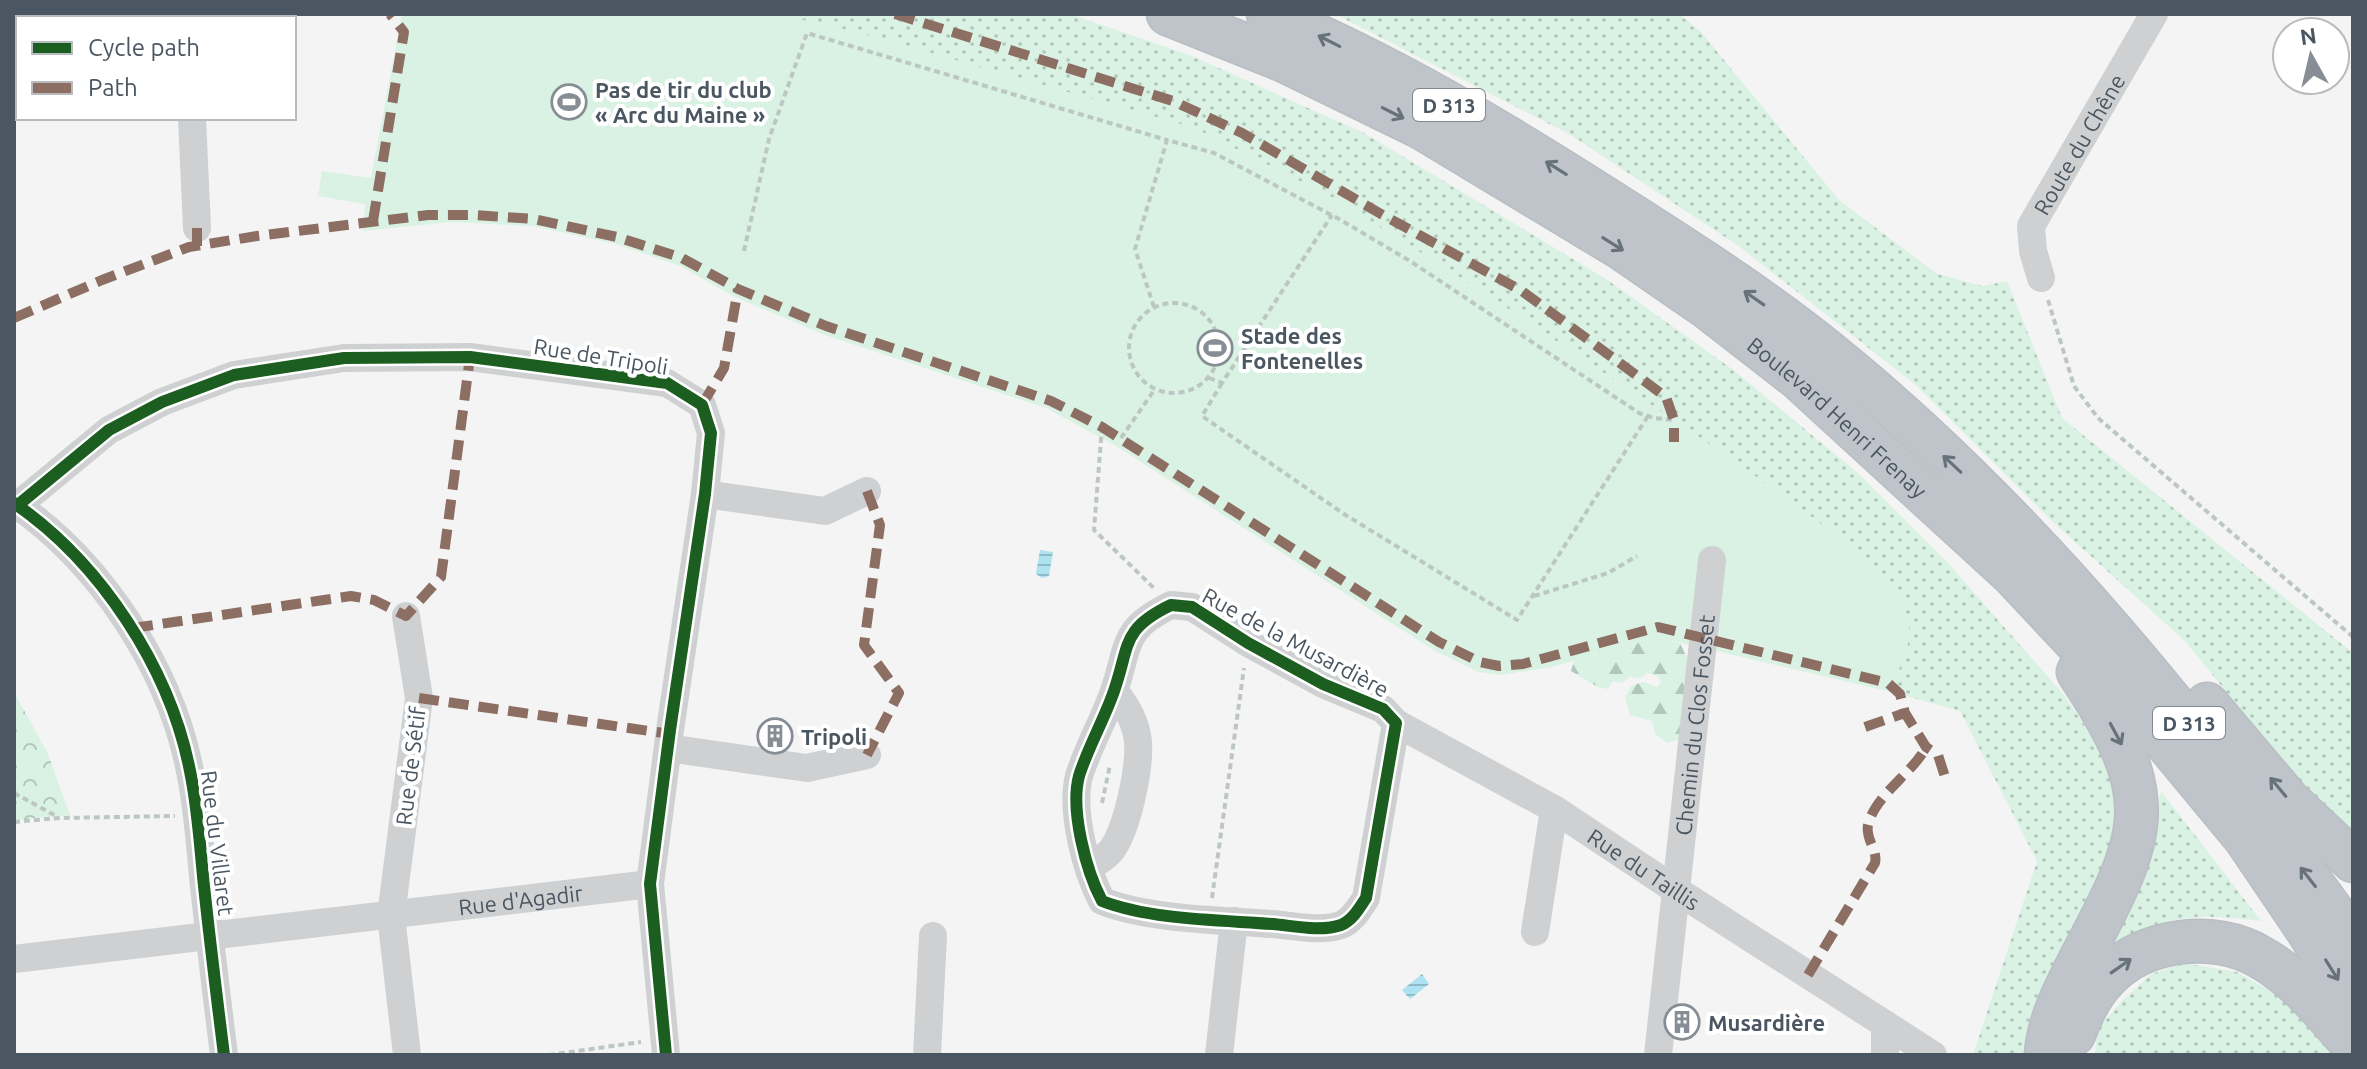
<svg xmlns="http://www.w3.org/2000/svg" width="2367" height="1069" viewBox="0 0 2367 1069" font-family="Ubuntu,sans-serif">
<style>
.grass{fill:url(#grass-dots)}
.forest{fill:url(#forest-firs)}
.park{fill:url(#park-crowns)}
.pitch{fill:#d9f2e3}
.water{fill:url(#water-rules)}
.lines{fill:none;stroke-linecap:round;stroke-linejoin:round}
.highway-casing{stroke:#b9bec3;stroke-width:45}
.path{stroke:#bcc7c4;stroke-width:4;stroke-dasharray:6 4;stroke-linecap:butt}
.minor{stroke:#ced0d2;stroke-width:28}
.highway{stroke:#bec4c9;stroke-width:42}
.quiet{stroke:#8d6e63;stroke-width:10;stroke-dasharray:20 10;stroke-linecap:butt}
.cycleway-casing{stroke:#fff;stroke-width:17}
.cycleway{stroke:#1b5e20;stroke-width:12}
.oneway{stroke:#67727b}
.labels{text-anchor:middle;dominant-baseline:central;stroke-width:8;stroke-linejoin:round;paint-order:stroke}
.shield{fill:#fff;stroke:#808990;stroke-width:2}
.shield-label{font-size:20px;font-weight:bold;fill:#4a5661}
.poi-label{font-size:22px;font-weight:bold;fill:#4a5661;stroke:#fff;text-anchor:start}
.street-label{font-size:22px;fill:#4a5661;stroke:#fff}
</style>
<defs>
<pattern id="grass-dots" width="8" height="8" patternUnits="userSpaceOnUse" patternTransform="scale(2)"><rect width="8" height="8" fill="#d9f2e3"/><path d="M2 2h.1M6 6h.1" fill="none" stroke="#b2c7bb" stroke-width="1.8" stroke-linecap="round"/></pattern>
<pattern id="forest-firs" width="22" height="20" patternUnits="userSpaceOnUse" patternTransform="scale(2)"><rect width="22" height="20" fill="#d9f2e3"/><path d="M5 1l3.5 6h-7zM16 11l3.5 6h-7z" fill="#b2c7bb"/></pattern>
<pattern id="park-crowns" width="20" height="18" patternUnits="userSpaceOnUse" patternTransform="scale(2)"><rect width="20" height="18" fill="#d9f2e3"/><path d="M2 6a3 3 0 1 1 6 0M12 15a3 3 0 1 1 6 0" fill="none" stroke="#b2c7bb"/></pattern>
<pattern id="water-rules" width="6" height="5" patternUnits="userSpaceOnUse" patternTransform="scale(2)"><rect width="6" height="5" fill="#aee2f0"/><path d="M0 2.5h6" fill="none" stroke="#90bac6"/></pattern>
</defs>
<rect width="100%" height="100%" fill="#f4f4f4"/>
<g class="grass">
<polygon points="776,14 1070,14 1192,56 1364,133 1606,279 1732,369 1859,474 1947,562 2064,695 2101,749 2115,789 2121,842 2032,1055 1973,1055 2037,861 1960,711 1891,692 1909,640 1909,624 1897,590 1842,539 1733,460 1483,292 1337,200 1194,128 863,34"/>
<polygon points="1335,14 1679,14 1701,32 1839,200 1937,274 1983,286 2007,281 2062,418 2353,653 2353,839 2288,768 2185,641 2053,522 1917,386 1740,247 1571,135"/>
<path d="M2161,791L2261,921C2226,917 2189,912 2155,926C2138,933 2122,945 2106,954L2152,842Z"/>
<polygon points="2184,963 2237,972 2304,1010 2336,1055 2183,1053 2095,1055 2098,1028 2122,1001 2151,974"/>
</g>
<polygon class="forest" points="1657,637 1680,643 1693,671 1693,685 1682,696 1685,707 1682,739 1667,743 1655,734 1652,721 1630,715 1625,698 1631,686 1643,682 1657,687 1661,682 1658,676 1647,673 1640,678 1629,677 1622,683 1613,681 1608,689 1598,687 1571,671 1574,661"/>
<polygon class="park" points="14,692 48,754 70,815 14,820"/>
<polygon class="pitch" points="402,14 776,14 863,34 1194,128 1337,200 1483,292 1733,460 1842,539 1897,590 1909,624 1909,640 1891,692 1657,637 1552,667 1501,675 1479,672 1435,651 1116,446 1046,408 825,335 735,297 680,266 616,244 533,226 451,222 363,231 365,204 318,196 322,171 371,178"/>
<g class="water">
<polygon points="1040,550 1053,552 1049,576 1042,578 1036,574"/>
<polygon points="1422,974 1429,984 1410,999 1402,990"/>
</g>
<g class="lines">
<defs>
<g id="highway">
<path id="s5" d="M1168,14L1285,61L1422,128L1621,248L1708,308L1798,378L2013,575L2135,705L2245,838L2308,931L2353,1004"/>
<path d="M1268,14C1377,59 1481,120 1581,183C1664,236 1750,289 1827,351C1982,476 2115,627 2236,783C2276,835 2316,886 2353,941"/>
<polyline points="2207,704 2289,801 2353,861"/>
<path d="M2074,1034C2082,1013 2091,993 2107,977C2145,938 2215,930 2260,957C2299,979 2324,1012 2353,1045"/>
<path d="M2046,1055C2048,1021 2066,988 2081,958C2149,830 2162,798 2078,672"/>
</g>
</defs>
<use href="#highway" class="highway-casing"/>
<g class="path">
<polyline points="744,251 769,139 807,33 1167,140"/>
<polyline points="2048,300 2074,386 2098,418 2353,637"/>
<circle cx="1174" cy="348" r="45"/>
<polyline points="1154,307 1135,249 1167,140 1214,153 1339,219 1410,261 1639,413 1654,418 1674,420"/>
<polyline points="1209,378 1222,383 1332,215"/>
<polyline points="1222,383 1202,416 1344,514 1517,620 1648,416"/>
<polyline points="1102,427 1094,530 1155,589"/>
<polyline points="1121,438 1155,389"/>
<polyline points="1534,596 1608,573 1637,556"/>
<polyline points="14,793 56,816"/>
<polyline points="1102,803 1110,765"/>
<polyline points="14,822 59,818 175,816"/>
<polyline points="1212,898 1244,668"/>
<polyline points="549,1055 641,1042"/>
</g>
<g class="minor">
<polyline points="112,14 132,18"/>
<polyline points="80,18 90,14"/>
<polyline points="14,51 18,49"/>
<polyline points="192,118 197,228"/>
<path id="s1" d="M2041,278L2033,251L2031,226L2154,14"/>
<polyline points="705,494 825,511 867,491"/>
<path d="M14,503C100,562 170,668 190,771C198,809 200,848 204,886C210,942 217,999 224,1055"/>
<polyline points="18,505 109,430 162,402 234,375 344,358 470,357 667,383 702,405 711,433 705,494 670,730 650,884 666,1055"/>
<path d="M1171,605L1192,607L1248,643L1323,684L1383,709L1396,723L1366,898C1360,907 1353,920 1341,925C1321,932 1294,926 1273,924C1221,920 1151,920 1102,901C1086,871 1070,810 1079,776C1088,747 1104,720 1114,691C1130,645 1121,629 1171,605Z"/>
<polyline points="406,616 419,698 391,916 407,1055"/>
<path id="s2" d="M1396,723L1554,809L1676,890L1933,1055"/>
<polyline points="668,748 807,768 867,755"/>
<path d="M1089,867C1096,863 1104,858 1110,852C1127,832 1140,768 1138,742C1136,722 1127,706 1114,691"/>
<polyline points="1535,932 1554,809"/>
<path id="s3" d="M14,959L650,884"/>
<polyline points="927,1055 933,936"/>
<polyline points="1219,1055 1234,921"/>
<path id="s4" d="M1658,1055L1712,560"/>
<polyline points="1885,1055 1885,1024"/>
</g>
<use href="#highway" class="highway"/>
<g class="quiet">
<polyline points="895,14 1173,101 1242,133 1381,214 1522,291 1666,397 1674,420 1674,442"/>
<polyline points="152,18 153,14"/>
<polyline points="373,221 404,32 390,14"/>
<polyline points="197,246 197,228"/>
<polyline points="14,318 102,280 189,247 257,236 428,215 473,215 534,219 617,237 682,258 738,289 826,326 1051,401 1102,427 1439,642 1480,662 1499,666 1523,664 1658,627 1888,683 1900,694 1905,713 1926,747 1938,755 1946,780"/>
<polyline points="702,405 724,368 738,289"/>
<polyline points="867,491 880,525 864,645 899,693 867,755"/>
<polyline points="133,628 351,596 374,600 406,616 441,577 470,357"/>
<polyline points="419,698 670,734"/>
<polyline points="1865,727 1905,713"/>
<path d="M1808,975L1875,863C1878,850 1865,839 1868,825C1875,795 1913,773 1926,747"/>
</g>
<defs>
<g id="cycleway">
<path d="M14,503C100,562 170,668 190,771C198,809 200,848 204,886C210,942 217,999 224,1055"/>
<polyline points="18,505 109,430 162,402 234,375 344,358 470,357 667,383 702,405 711,433 705,494 670,730 650,884 666,1055"/>
<path d="M1171,605L1192,607L1248,643L1323,684L1383,709L1396,723L1366,898C1360,907 1353,920 1341,925C1321,932 1294,926 1273,924C1221,920 1151,920 1102,901C1086,871 1070,810 1079,776C1088,747 1104,720 1114,691C1130,645 1121,629 1171,605Z"/>
</g>
</defs>
<use href="#cycleway" class="cycleway-casing"/>
<use href="#cycleway" class="cycleway"/>
</g>
<defs><path id="oneway-shaft" d="M-6 0H5M1.5-3L5.5 0L1.5 3" fill="none" stroke-width="1.6" stroke-linecap="round" stroke-linejoin="round" transform="scale(2)"/></defs>
<g class="oneway">
<use href="#oneway-shaft" transform="translate(1329 41) rotate(-153)"/>
<use href="#oneway-shaft" transform="translate(1393 113) rotate(27)"/>
<use href="#oneway-shaft" transform="translate(1556 168) rotate(-148)"/>
<use href="#oneway-shaft" transform="translate(1613 244) rotate(32)"/>
<use href="#oneway-shaft" transform="translate(1754 298) rotate(-145)"/>
<use href="#oneway-shaft" transform="translate(1952 464) rotate(-137)"/>
<use href="#oneway-shaft" transform="translate(2116 734) rotate(62)"/>
<use href="#oneway-shaft" transform="translate(2278 787) rotate(-130)"/>
<use href="#oneway-shaft" transform="translate(2308 877) rotate(-128)"/>
<use href="#oneway-shaft" transform="translate(2121 966) rotate(-35)"/>
<use href="#oneway-shaft" transform="translate(2332 970) rotate(58)"/>
</g>
<defs>
<symbol id="stadium-ring" viewBox="-11 -11 22 22"><circle r="9.5" fill="#fff" stroke="#868d94" stroke-width="1.5"/><path d="M0-5a6.5 5 0 1 0 0 10a6.5 5 0 1 0 0-10ZM-3.5-1.8h7v3.6h-7Z" fill="#868d94"/></symbol>
<symbol id="building-ring" viewBox="-11 -11 22 22"><circle r="9.5" fill="#fff" stroke="#868d94" stroke-width="1.5"/><path d="M-4-6H4V6H1V3H-1V6H-4ZM-2.5-4.3h1.7v1.8h-1.7ZM.8-4.3h1.7v1.8H.8ZM-2.5-1h1.7V.8h-1.7ZM.8-1h1.7V.8H.8Z" fill="#868d94"/></symbol>
</defs>
<g fill-rule="evenodd">
<use href="#stadium-ring" x="549" y="82" width="40" height="40"/>
<use href="#stadium-ring" x="1195" y="328" width="40" height="40"/>
<use href="#building-ring" x="755" y="716" width="40" height="40"/>
<use href="#building-ring" x="1662" y="1002" width="40" height="40"/>
</g>
<g class="labels">
<g class="shield">
<rect x="1413" y="89" width="72" height="32" rx="6"/>
<rect x="2153" y="707" width="72" height="32" rx="6"/>
</g>
<g class="shield-label">
<text x="1449" y="105">D 313</text>
<text x="2189" y="723">D 313</text>
</g>
<g class="poi-label">
<text x="595" y="89">Pas de tir du club<tspan x="595" dy="25">« Arc du Maine »</tspan></text>
<text x="1241" y="335">Stade des<tspan x="1241" dy="25">Fontenelles</tspan></text>
<text x="801" y="736">Tripoli</text>
<text x="1708" y="1022">Musardière</text>
</g>
<g class="street-label">
<text stroke="none"><textPath href="#s1" startOffset="148">Route du Chêne</textPath></text>
<text transform="translate(601 356) rotate(9)">Rue de Tripoli</text>
<text stroke="none"><textPath href="#s5" startOffset="786">Boulevard Henri Frenay</textPath></text>
<text transform="translate(1296 642) rotate(28)">Rue de la Musardière</text>
<text stroke="none"><textPath href="#s4" startOffset="332">Chemin du Clos Fosset</textPath></text>
<text transform="translate(410 766) rotate(-83)">Rue de Sétif</text>
<text transform="translate(218 843) rotate(83)">Rue du Villaret</text>
<text stroke="none"><textPath href="#s2" startOffset="288">Rue du Taillis</textPath></text>
<text stroke="none"><textPath href="#s3" startOffset="510">Rue d'Agadir</textPath></text>
</g>
</g>
<rect width="2367" height="1069" fill="none" stroke="#4a5661" stroke-width="32"/>
<rect x="16" y="16" width="280" height="104" fill="#ffffff" stroke="#b7bbc0" stroke-width="2"/>
<rect x="32" y="42" width="40" height="12" fill="#1b5e20" stroke="#b7bbc0" stroke-width="2"/>
<text x="88" y="56" font-size="24" fill="#4a5661">Cycle path</text>
<rect x="32" y="82" width="40" height="12" fill="#8d6e63" stroke="#b7bbc0" stroke-width="2"/>
<text x="88" y="96" font-size="24" fill="#4a5661">Path</text>
<g transform="translate(2311 56) rotate(352)"><circle r="38" fill="#ffffff" stroke="#b7bbc0" stroke-width="2"/>
<path d="M0-6L14 30L0 20L-14 30Z" fill="#868d94"/>
<text y="-12" font-size="22" font-weight="bold" text-anchor="middle" fill="#4a5661">N</text>
</g>
</svg>
